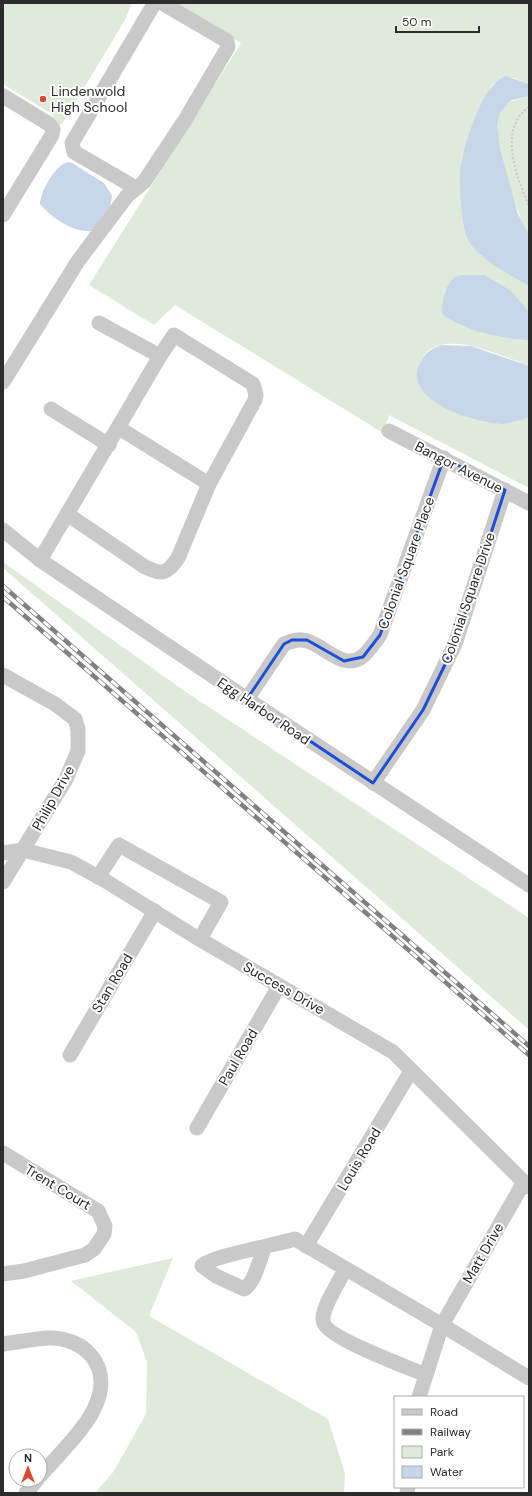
<svg xmlns="http://www.w3.org/2000/svg" width="532" height="1496" viewBox="0 0 532 1496" font-family="'DM Sans',sans-serif">
<style>
.green{fill:#e0eada}
.water{fill:#c7d6e9}
.lines{fill:none;stroke-linecap:round;stroke-linejoin:round}
.path{stroke:#c9c9c9;stroke-width:2;stroke-dasharray:2 2;stroke-linecap:butt}
.minor{stroke:#c9c9c9;stroke-width:15}
.rail-casing{stroke:#818181;stroke-width:4.5}
.rail{stroke:#fff;stroke-width:3;stroke-dasharray:9;stroke-linecap:butt}
.marked{fill:none;stroke:#1d4ed8;stroke-width:3;stroke-linejoin:round}
.poi-dot{fill:#dc4836;stroke:#fff;stroke-width:1.5}
.labels{text-anchor:middle;dominant-baseline:central;stroke-width:4;stroke-linejoin:round;paint-order:stroke}
.poi-label{font-size:14px;fill:#2c2c2c;stroke:#fff;text-anchor:start}
.street-label{font-size:14px;fill:#2c2c2c;stroke:#fff}
</style>
<rect width="100%" height="100%" fill="#fff"/>
<g class="green">
<polygon points="3,3 132,3 125,20 62,124 58,125 52,114 3,84"/>
<path d="M173,3H529V84L514,78L502,77L491,86L462,157L460,183L464,230L466,237L480,255L529,286V311L510,290L485,275L445,290L442,303V314C461,330 504,340 529,340V366C504,357 454,332 429,350C425,353 422,358 420,363L433,401C460,417 499,433 529,417V488L389,415L383,433L175,305L154,325L89,285L241,43Z"/>
<path d="M529,96V234C518,220 498,151 497,132C496,126 497,120 499,114C506,100 516,100 529,96Z"/>
<polygon points="3,562 186,692 529,918 529,1030 3,568"/>
<polygon points="173,1258 149,1316 328,1419 345,1474 344,1493 95,1493 114,1471 146,1414 147,1362 136,1332 71,1281"/>
</g>
<g class="water">
<path d="M506,76L529,84V96L512,100L507,104L500,113L497,125L500,149L518,214L529,234V286C508,273 479,261 467,238C462,229 459,186 460,175C461,152 482,82 506,76Z"/>
<path d="M68,162L72,163L104,183L112,196L110,207L92,231C73,233 52,218 40,204C40,192 55,165 68,162Z"/>
<path d="M462,275H485L510,290L529,311V340C504,340 461,330 442,314C441,299 445,288 454,277Z"/>
<path d="M442,345L471,346L529,366V417C520,421 512,423 503,424C476,424 398,400 421,361C426,352 432,348 442,345Z"/>
</g>
<g class="lines">
<path class="path" d="M529,107C497,129 517,178 529,206"/>
<g class="minor">
<polyline points="3,96 49,124 53,129 52,135 3,215"/>
<polyline points="136,188 74,152 72,143 154,4 157,3"/>
<polyline points="99,323 160,356"/>
<polyline points="3,382 78,261 127,196 144,182 185,120 228,47 227,41 162,3"/>
<polyline points="51,409 109,445"/>
<polyline points="119,428 209,484"/>
<polyline points="389,431 529,503"/>
<polyline points="3,530 40,560 247,699 529,885"/>
<path d="M40,560L160,356L174,335L253,384L256,395L255,400L209,484L178,558C167,574 163,575 145,567L67,514"/>
<polyline points="3,675 55,704 75,719 78,729 78,751 66,779 3,882"/>
<path d="M247,699L284,644C291,641 299,638 307,641C324,645 344,672 363,656C369,651 375,642 380,635L444,458"/>
<polyline points="373,783 423,710 455,644 505,490"/>
<polyline points="3,853 23,850 71,862 104,880 194,936 393,1052 529,1187"/>
<polyline points="98,877 119,845 221,902 200,939"/>
<polyline points="70,1055 155,911"/>
<polyline points="197,1128 279,986"/>
<polyline points="3,1153 98,1211 105,1226 104,1234 94,1249 85,1255 24,1271 3,1274"/>
<polyline points="306,1246 411,1071"/>
<path d="M264,1248C260,1259 254,1284 244,1289L216,1276L202,1266C208,1257 279,1244 295,1239L442,1325L529,1378"/>
<path d="M345,1270C339,1282 322,1307 323,1320C323,1337 408,1367 426,1375"/>
<path d="M3,1344C18,1342 33,1339 48,1338C85,1337 111,1366 97,1402C89,1426 57,1456 40,1476"/>
<polyline points="419,1397 442,1325 524,1182"/>
<polyline points="26,1493 37,1480"/>
<polyline points="407,1493 408,1487"/>
</g>
<defs>
<g id="rail">
<polyline points="3,586 529,1046"/>
<polyline points="3,597 529,1055"/>
</g>
</defs>
<use href="#rail" class="rail-casing"/>
<use href="#rail" class="rail"/>
</g>
<path class="marked" d="M444,458L505,490L455,644L423,710L373,783L247,699L284,644L292,640H307L344,661L363,657L380,635Z"/>
<circle class="poi-dot" cx="43" cy="99" r="4"/>
<g class="labels">
<g class="poi-label">
<text x="51" y="91">Lindenwold<tspan x="51" dy="16">High School</tspan></text>
</g>
<g class="street-label">
<text transform="translate(459 467) rotate(27)">Bangor Avenue</text>
<text transform="translate(406 563) rotate(-70)">Colonial Square Place</text>
<text transform="translate(468 598) rotate(-71)">Colonial Square Drive</text>
<text transform="translate(264 711) rotate(34)">Egg Harbor Road</text>
<text transform="translate(53 798) rotate(-61)">Philip Drive</text>
<text transform="translate(112 983) rotate(-59)">Stan Road</text>
<text transform="translate(284 988) rotate(30)">Success Drive</text>
<text transform="translate(238 1057) rotate(-60)">Paul Road</text>
<text transform="translate(359 1159) rotate(-59)">Louis Road</text>
<text transform="translate(58 1187) rotate(31)">Trent Court</text>
<text transform="translate(483 1253) rotate(-60)">Matt Drive</text>
</g>
</g>
<rect width="532" height="1496" fill="none" stroke="#2c2c2c" stroke-width="8"/>
<rect x="394" y="1396" width="130" height="92" fill="#ffffff" stroke="#ababab"/>
<rect x="402" y="1409" width="20" height="6" fill="#c9c9c9" stroke="#ababab"/>
<text x="430" y="1416" font-size="12" fill="#2c2c2c">Road</text>
<rect x="402" y="1429" width="20" height="6" fill="#818181" stroke="#ababab"/>
<text x="430" y="1436" font-size="12" fill="#2c2c2c">Railway</text>
<rect x="402" y="1446" width="20" height="12" fill="#e0eada" stroke="#ababab"/>
<text x="430" y="1456" font-size="12" fill="#2c2c2c">Park</text>
<rect x="402" y="1466" width="20" height="12" fill="#c7d6e9" stroke="#ababab"/>
<text x="430" y="1476" font-size="12" fill="#2c2c2c">Water</text>
<g transform="translate(28 1468)"><circle r="19" fill="#ffffff" stroke="#ababab"/>
<path d="M0-3L7 15L0 10L-7 15Z" fill="#dc4836"/>
<text y="-6" font-size="11" font-weight="bold" text-anchor="middle" fill="#2c2c2c">N</text>
</g>
<path d="M396 26v6h83v-6" fill="none" stroke="#2c2c2c" stroke-width="2"/>
<text x="402" y="26" font-size="12" fill="#2c2c2c" stroke="#ffffff" stroke-width="3" paint-order="stroke">50 m</text>
</svg>
